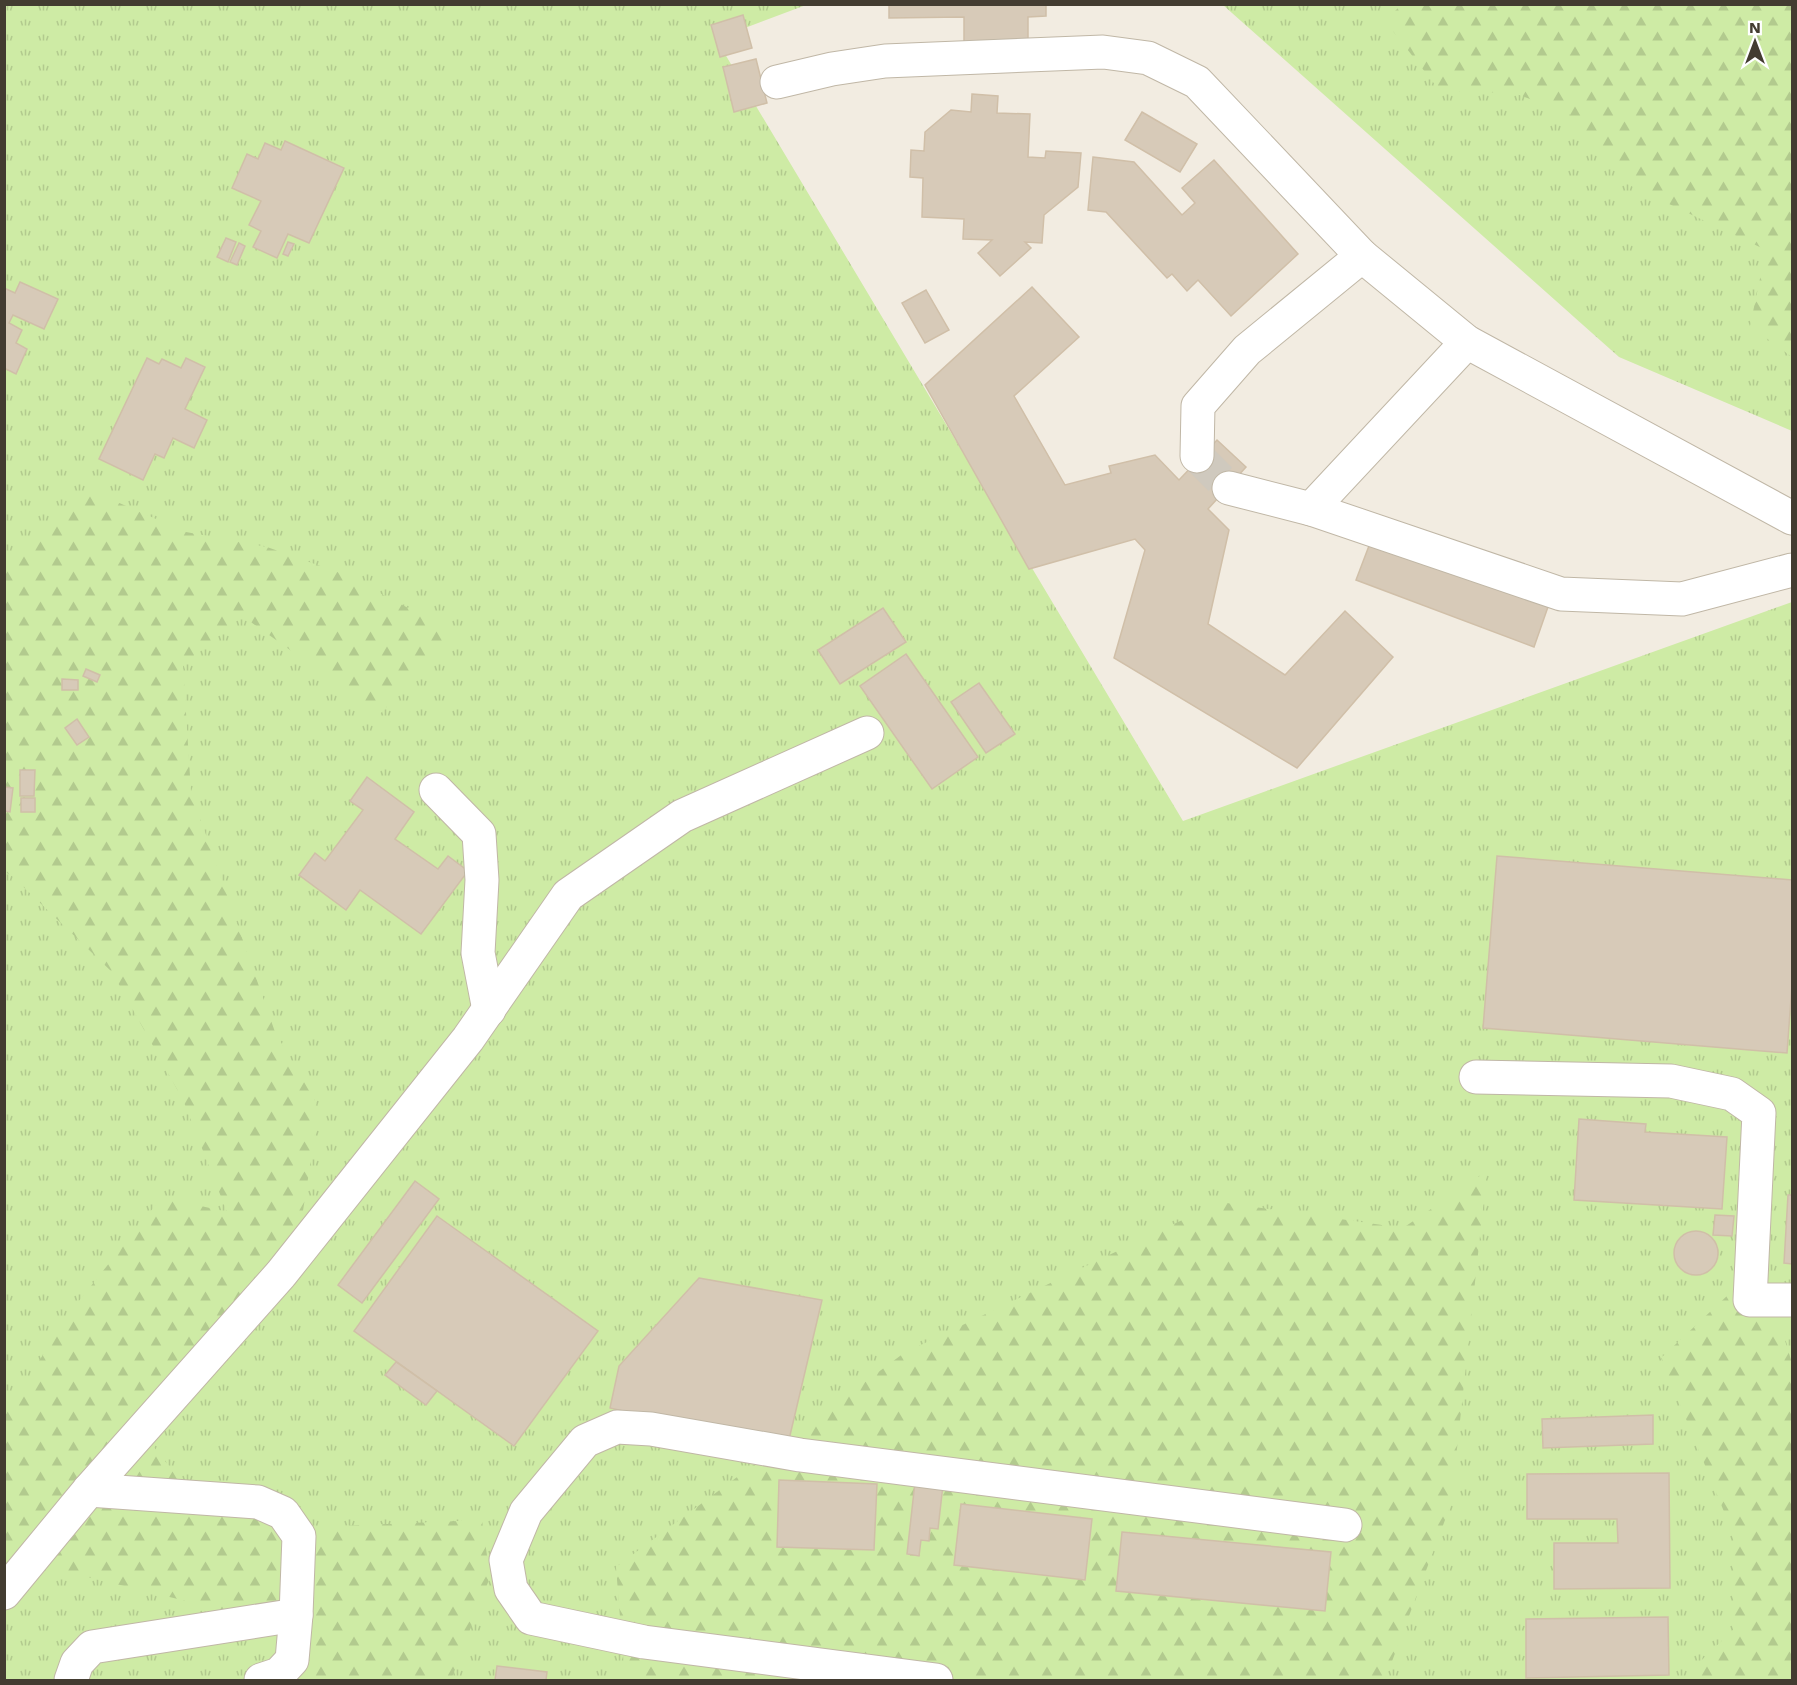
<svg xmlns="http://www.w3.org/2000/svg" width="1797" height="1685" viewBox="0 0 1797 1685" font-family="'Work Sans',sans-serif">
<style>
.grass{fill:url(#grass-tufts)}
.forest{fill:url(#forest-firs)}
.building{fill:#d7cab8;stroke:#d0bfa8;stroke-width:1.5}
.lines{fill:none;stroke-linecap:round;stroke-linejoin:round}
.minor-tunnel{stroke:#cfc9be;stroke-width:33;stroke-dasharray:33 16;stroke-linecap:butt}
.minor-casing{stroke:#c0b7a6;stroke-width:35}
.minor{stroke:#fff;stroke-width:33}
</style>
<defs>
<pattern id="grass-tufts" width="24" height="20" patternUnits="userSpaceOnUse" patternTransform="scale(1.5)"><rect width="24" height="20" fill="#ceeba5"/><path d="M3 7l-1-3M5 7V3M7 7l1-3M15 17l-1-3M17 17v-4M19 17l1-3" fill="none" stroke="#b2ca8e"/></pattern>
<pattern id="forest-firs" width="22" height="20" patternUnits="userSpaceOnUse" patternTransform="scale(1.5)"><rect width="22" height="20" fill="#ceeba5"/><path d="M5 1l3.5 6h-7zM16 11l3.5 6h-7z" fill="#b2ca8e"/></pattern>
</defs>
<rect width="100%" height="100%" fill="#f2ece1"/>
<g class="grass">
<polygon points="5,5 806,5 716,39 1183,821 1792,602 1792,1680 5,1680"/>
<polygon points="1223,5 1792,5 1792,431 1619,357"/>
</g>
<g class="forest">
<polygon points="1402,4 1792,5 1792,357 1750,326 1766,250 1629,185 1569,114 1514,93 1440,91 1385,21"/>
<polygon points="94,492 186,532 267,547 343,574 456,633 380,714 241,615 183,665 191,792 275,1032 319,1108 293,1275 146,1437 199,1504 293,1528 482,1520 490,1577 451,1680 269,1680 277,1650 186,1601 54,1569 5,1607 5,1416 67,1316 162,1197 227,1212 183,1100 112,972 12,876 5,872 5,567 10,560"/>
<polygon points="1487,1171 1451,1504 1385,1680 625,1680 616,1567 904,1353 1220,1202 1403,1228"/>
<polygon points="1761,1264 1792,1363 1792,1680 1681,1680 1734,1629 1734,1536 1661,1358"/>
</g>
<g class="building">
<polygon points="889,4 1046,4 1046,16 1028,17 1028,42 964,43 964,17 889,18"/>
<polygon points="743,15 752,48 720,57 711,25"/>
<polygon points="756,59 767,103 734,112 723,67"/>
<polygon points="972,94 998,96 997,113 1030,114 1028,157 1045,158 1046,151 1081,153 1078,187 1044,215 1042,243 1025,242 1031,248 1000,276 978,253 992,240 963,239 964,219 922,217 923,178 910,177 911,150 924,151 925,132 951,110 971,112"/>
<polygon points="1142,112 1197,144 1180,172 1125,140"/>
<polygon points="285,141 344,168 309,243 288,234 277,258 253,247 261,231 249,225 261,201 232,188 247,154 258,159 265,143 281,150"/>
<polygon points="1093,157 1134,162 1182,215 1195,203 1182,188 1214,160 1298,254 1231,316 1198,280 1187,291 1172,274 1167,278 1106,212 1088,210"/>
<polygon points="226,238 236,242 228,262 217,257"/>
<polygon points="288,242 294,244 288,256 283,254"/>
<polygon points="239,243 245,246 237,265 230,262"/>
<polygon points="20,282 58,299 44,329 13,315 9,323 22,330 16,343 27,349 16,374 4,368 4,288 15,293"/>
<polygon points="1032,287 1079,337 1014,396 1065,485 1111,473 1109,466 1155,455 1179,480 1217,440 1246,467 1208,509 1229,530 1208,624 1285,675 1345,611 1393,657 1297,768 1114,658 1145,550 1135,539 1029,569 925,385"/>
<polygon points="926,290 949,330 925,343 902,303"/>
<polygon points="147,358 159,364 162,359 181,368 186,358 205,367 185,409 207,420 194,448 173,438 164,458 155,454 143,480 99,459"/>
<polygon points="1372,538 1549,604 1534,647 1356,580"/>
<polygon points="883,608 906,642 840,684 818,650"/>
<polygon points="906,654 978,757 932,789 860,686"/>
<polygon points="86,669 100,675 97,682 83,676"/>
<polygon points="62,679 78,680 78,690 62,690"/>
<polygon points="979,683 1015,734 986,753 951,702"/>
<polygon points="77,719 89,737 77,745 65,728"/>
<polygon points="20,770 35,770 34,796 20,796"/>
<polygon points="367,777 414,812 395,839 438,869 448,856 468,871 421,934 360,890 346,910 299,875 315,853 325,861 363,810 350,801"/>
<polygon points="4,787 13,788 10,812 4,811"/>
<rect x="21" y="798" width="14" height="14"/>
<polygon points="1497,856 1792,880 1792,985 1787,1053 1483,1028"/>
<polygon points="1579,1119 1646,1124 1645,1132 1727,1137 1722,1209 1574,1200"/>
<polygon points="415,1181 439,1199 362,1303 338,1285"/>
<polygon points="1788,1195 1792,1195 1792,1264 1784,1263"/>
<polygon points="1715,1215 1734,1216 1732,1236 1713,1235"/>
<polygon points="437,1216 598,1331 514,1446 354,1331"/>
<circle cx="1696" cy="1253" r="22"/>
<polygon points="699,1278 822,1300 787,1448 610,1408 619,1366"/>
<polygon points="396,1362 437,1391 426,1405 385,1375"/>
<polygon points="1653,1415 1653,1444 1543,1448 1542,1419"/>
<polygon points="1669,1473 1670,1588 1554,1589 1554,1543 1618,1543 1617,1519 1527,1519 1527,1474"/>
<polygon points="779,1480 877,1484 874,1550 777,1547"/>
<polygon points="915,1482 943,1485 938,1529 930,1528 929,1541 921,1540 919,1556 907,1554"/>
<polygon points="961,1504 1092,1519 1085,1580 954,1565"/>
<polygon points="1122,1532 1331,1552 1325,1611 1116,1591"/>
<polygon points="1668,1617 1669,1675 1526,1678 1526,1619"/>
<polygon points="497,1666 547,1672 546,1680 495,1680"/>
</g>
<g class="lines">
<polyline class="minor-tunnel" points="1197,456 1229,488"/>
<defs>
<g id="minor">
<polyline points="777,82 832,69 885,61 1103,52 1148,58 1197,82 1362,256 1467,342 1792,518"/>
<polyline points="1197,456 1198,406 1247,350 1362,256"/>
<polyline points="1229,488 1311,509 1467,342"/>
<polyline points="1311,509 1561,594 1682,599 1792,570"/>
<polyline points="436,790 479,834 482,880 478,953 489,1010"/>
<polyline points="1476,1077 1671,1081 1732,1094 1759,1113 1750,1300 1792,1300"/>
<polyline points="89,1490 258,1502 283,1513 299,1536 296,1615 292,1660 279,1674 261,1680"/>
<polyline points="4,1593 89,1490 281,1274 468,1039 568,895 682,816 867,733"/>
<polyline points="71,1680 77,1663 92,1647 296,1615"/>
<polyline points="936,1680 644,1642 531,1618 511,1589 506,1560 526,1512 585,1441 617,1427 651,1429 800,1455 1345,1525"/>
</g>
</defs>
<use href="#minor" class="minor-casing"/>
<use href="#minor" class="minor"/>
</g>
<rect width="1797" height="1685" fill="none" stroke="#433c31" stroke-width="12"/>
<g transform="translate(1755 42)" stroke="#ffffff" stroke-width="4.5" paint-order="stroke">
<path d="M0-4.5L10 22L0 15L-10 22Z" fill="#433c31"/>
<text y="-9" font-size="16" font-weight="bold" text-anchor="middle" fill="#433c31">N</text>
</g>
</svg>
